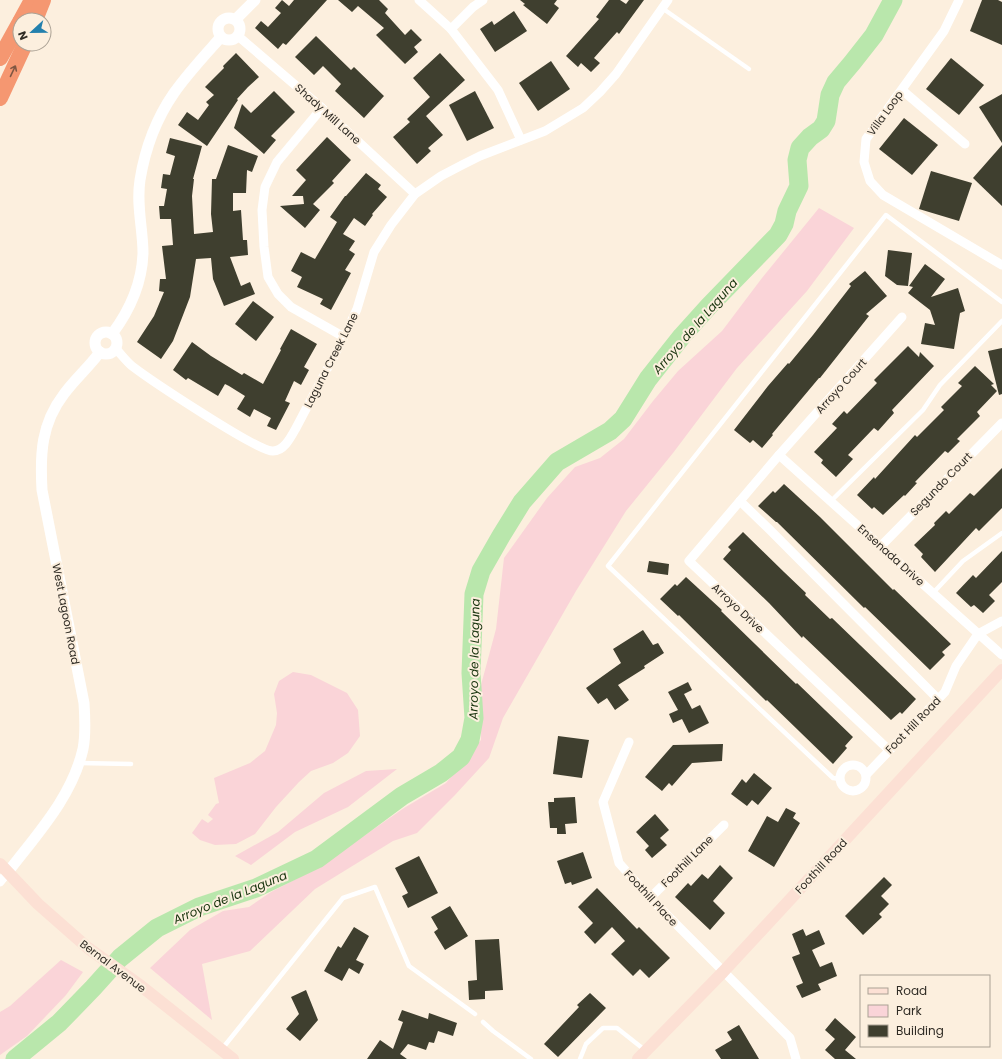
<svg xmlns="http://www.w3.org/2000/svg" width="1002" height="1059" viewBox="0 0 1002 1059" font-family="Poppins,sans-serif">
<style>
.green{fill:#fad4d8}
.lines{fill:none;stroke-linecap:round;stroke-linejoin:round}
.river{stroke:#b9e7ac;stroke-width:19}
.building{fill:#3f3f2f}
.service{stroke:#fff;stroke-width:4.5}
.minor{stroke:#fff;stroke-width:9}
.tertiary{stroke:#fff;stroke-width:11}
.secondary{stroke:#fce0d4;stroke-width:12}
.motorway{stroke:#f59771;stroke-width:16}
.oneway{stroke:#7f5743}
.labels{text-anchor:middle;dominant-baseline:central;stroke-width:4;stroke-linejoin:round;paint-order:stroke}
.street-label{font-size:11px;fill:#302c25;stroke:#fcefde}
.water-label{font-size:12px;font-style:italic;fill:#15320b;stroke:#fcefde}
</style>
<rect width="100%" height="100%" fill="#fcefde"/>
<g class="green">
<polygon points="819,208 854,228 807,291 737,368 673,453 626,511 576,591 503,718 489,758 455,795 417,833 393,841 315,889 250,951 202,964 212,1020 150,968 190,930 223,911 249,907 271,892 319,867 404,808 446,783 481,740 481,685 496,629 504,558 547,498 575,467 600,458 624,439 653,401 678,371 722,331 762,278"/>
<polygon points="293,672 311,675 347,693 358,710 360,736 348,753 333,763 311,771 299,782 276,807 255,834 236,844 215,845 200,840 192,833 202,819 208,823 213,819 208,815 216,804 219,803 214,778 250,763 265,751 276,725 277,713 274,694 279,681"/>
<polygon points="397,769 348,807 295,832 251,865 235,856 278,832 324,793 366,771"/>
<polygon points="61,960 83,972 66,995 27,1036 0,1055 0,1012 10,1006"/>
</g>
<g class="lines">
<polyline class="river" points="15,1059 59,1023 93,988 120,958 157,928 199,907 256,888 317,859 402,796 441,773 461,757 470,740 474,718 471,673 474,594 481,571 501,536 522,502 557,462 610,431 623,419 648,379 682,336 709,306 778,235 784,224 787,211 799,186 797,160 800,148 810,137 821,129 826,121 830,95 836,82 852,63 874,35 893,0"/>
</g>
<g class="building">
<polygon points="282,0 289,6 294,0 327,0 286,45 283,43 278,49 255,28 261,21 268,27 281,13 275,8"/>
<polygon points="338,0 379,0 388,9 385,13 405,35 411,29 422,40 414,47 418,52 405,64 376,35 384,28 358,6 352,12"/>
<polygon points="520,0 557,0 554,4 559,8 547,24 523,5 525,4"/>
<polygon points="609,0 620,0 626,4 629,0 644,0 619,34 617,32 594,58 600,63 591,72 581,63 578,67 566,56 599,19 596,17"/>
<polygon points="982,0 998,0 1002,2 1002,45 970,31"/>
<polygon points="514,11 527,31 495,52 480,29 492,21 494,25"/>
<polygon points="316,36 351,70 354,67 384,96 364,118 335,91 341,84 323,66 314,75 295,57"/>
<polygon points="236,53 259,77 248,87 237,99 238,100 207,146 178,125 187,112 198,120 209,105 206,102 214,95 205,87 224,68 223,66"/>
<polygon points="440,53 465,80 426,116 443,135 428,148 431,151 417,164 393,137 410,122 407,119 430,97 413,78"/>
<polygon points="951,58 984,85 959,115 926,89"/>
<polygon points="551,61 570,89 538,111 519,83"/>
<polygon points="274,91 295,112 271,136 276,140 264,154 234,128 242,104 251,113"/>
<polygon points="475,91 494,128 467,141 449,105"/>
<polygon points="1002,94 1002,143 979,107"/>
<polygon points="904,118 938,145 912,175 879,149"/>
<polygon points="327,137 351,160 332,181 334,183 313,204 320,210 305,228 280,206 304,204 303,196 292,196 306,180 296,170"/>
<polygon points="170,138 202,146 193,179 194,179 192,196 194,234 213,232 211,214 212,179 216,179 228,145 258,156 252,172 247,170 246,193 233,193 233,211 241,210 243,240 247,240 248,255 230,257 241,286 250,282 255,294 224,306 213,279 211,258 196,259 190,297 173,341 161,359 137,342 154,316 164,292 159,291 160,279 166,279 162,246 173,245 171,219 160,219 159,206 164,206 167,189 161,188 163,174 170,175 175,156 166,153"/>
<polygon points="1002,145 1002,206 973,178"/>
<polygon points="931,171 972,183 959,221 919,209"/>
<polygon points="366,173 381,185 378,189 387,197 372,214 373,215 365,226 354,218 343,234 355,241 349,250 355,254 345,270 351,273 331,310 320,304 323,299 297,287 302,277 291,271 301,252 315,259 337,222 330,217 345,196 346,196"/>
<polygon points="888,250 912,253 908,286 897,285 885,276"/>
<polygon points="925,264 945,279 931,297 958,288 965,311 960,313 954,349 921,344 925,323 935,325 930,310 908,293 913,287 909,286"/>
<polygon points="865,271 887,296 866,314 869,316 820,378 819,378 772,434 773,435 762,448 753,440 750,443 734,430 768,386 788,363 789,364 813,335 851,286 849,284"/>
<polygon points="253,301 274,317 256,341 235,324"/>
<polygon points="291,329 317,344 304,367 309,370 301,385 294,381 285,401 290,403 276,430 267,426 271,418 254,409 250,417 237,409 245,396 229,386 225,384 218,396 188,378 186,380 173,370 192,342 211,356 242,375 244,373 263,384 281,350 280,349"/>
<polygon points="908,346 919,357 920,352 934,366 892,410 894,413 878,431 874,428 848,455 853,459 836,477 821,463 823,460 814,452 837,428 832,424 844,411 847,414 877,383 874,380"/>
<polygon points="1002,348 1002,394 999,395 988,351"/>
<polygon points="975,366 994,384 991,385 997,391 977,412 980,416 957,439 960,441 948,453 945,451 915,482 917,483 905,496 904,495 883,515 874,507 872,509 857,495 874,477 875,479 915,435 917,437 944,410 941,407 962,386 958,383"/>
<polygon points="1002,468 1002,508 979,531 976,528 935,572 921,557 923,554 914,545 935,525 934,523 946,511 949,514 970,493 974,496"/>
<polygon points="784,484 820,517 893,590 894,589 951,644 942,652 945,655 930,670 865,607 864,608 777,522 776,522 758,506 773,491 775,493"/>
<polygon points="743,532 784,572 806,593 805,595 830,619 832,618 916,699 902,714 900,712 891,720 803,636 802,638 769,603 723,559 731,550 728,547"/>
<polygon points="1002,551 1002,582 989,595 995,601 983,613 974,605 971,607 956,593 973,575 976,578"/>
<polygon points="649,561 669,564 668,575 647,572"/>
<polygon points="686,577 722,610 721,611 796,684 797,683 853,737 845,746 847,748 833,764 767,700 766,701 679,615 678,616 660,599 675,584 677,586"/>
<polygon points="643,630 653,645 658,643 664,653 644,666 645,668 618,685 629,700 615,710 607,698 598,704 586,688 621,663 613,649"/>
<polygon points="688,682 692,690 684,694 692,709 700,705 709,723 689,733 682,719 673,723 669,714 678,710 668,692"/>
<polygon points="558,736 589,740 582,778 553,774"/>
<polygon points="723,744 722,761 692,763 672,786 669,783 662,791 645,777 673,745"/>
<polygon points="754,773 772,788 758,805 752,800 747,806 731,794 742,779 746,783"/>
<polygon points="575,797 577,823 565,824 566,834 557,834 557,828 550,828 548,802 554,802 554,798"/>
<polygon points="786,808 796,813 793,818 800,823 774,867 748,851 767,816 778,822"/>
<polygon points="655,814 669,830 660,838 667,845 652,858 645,850 649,846 636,832"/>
<polygon points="583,852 592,878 572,885 571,882 565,884 557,861"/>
<polygon points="419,856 438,893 408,908 402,896 408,893 395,868"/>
<polygon points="720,865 733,878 713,901 725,913 710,930 675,897 688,883 691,886 702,874 708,879"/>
<polygon points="884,877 892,885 881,896 889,904 879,914 882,917 863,935 845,916"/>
<polygon points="597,888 637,929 639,927 670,958 649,978 640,969 633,976 611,954 625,941 612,927 595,944 584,932 593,923 578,907"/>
<polygon points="450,906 468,936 445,950 434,932 438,929 431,917"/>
<polygon points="354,927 369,936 356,960 364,964 359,974 349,968 342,981 324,971 338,946 341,948"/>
<polygon points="803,929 806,936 819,930 825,944 812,950 820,967 832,962 837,976 818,984 821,990 802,998 796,986 803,983 792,957 800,954 792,934"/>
<polygon points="499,939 503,990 485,991 485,999 469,1000 468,981 477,980 475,940"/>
<polygon points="306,990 318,1020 300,1041 286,1029 299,1014 291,997"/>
<polygon points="590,993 606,1008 558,1057 544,1044 579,1007 577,1005"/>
<polygon points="402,1010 428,1019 429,1013 457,1023 453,1036 438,1031 434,1043 429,1042 426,1050 408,1044 400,1054 407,1059 367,1059 380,1040 393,1049 403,1022 398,1020"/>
<polygon points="835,1018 856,1037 845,1050 856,1059 835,1059 825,1050 835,1039 825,1030"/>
<polygon points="739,1025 759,1059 721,1059 715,1050 732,1040 727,1032"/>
</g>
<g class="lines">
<g class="service">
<polyline points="662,8 749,69"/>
<polyline points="831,501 923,410 940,385 1002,321"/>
<polyline points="933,593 963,561 1002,533"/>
<polyline points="79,763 131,764"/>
<polyline points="840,779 833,778 608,566 886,215 1002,302"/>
<polyline points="483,1022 493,1031 531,1059"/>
<polyline points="222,1049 343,898 375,887 409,966 475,1014"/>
<polyline points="580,1059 586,1044 603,1028 617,1028 646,1051"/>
</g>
<g class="minor">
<polyline points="419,0 451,29 498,90 521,140"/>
<polyline points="959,0 944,31 866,139 864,162 870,181 883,195 1002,265"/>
<polyline points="451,29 473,7 483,0"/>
<polyline points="238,36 322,108 415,194"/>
<polyline points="902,90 965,144"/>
<polyline points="322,108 277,162 265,187 262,210 264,247 268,277 278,294 291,307 344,337"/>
<path d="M115,348C121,354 126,361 132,366C149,379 258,452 273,451C284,451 291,437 296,428L344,337L357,309L374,252L391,225L415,194L441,176L462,165L480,156L545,131L583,108L600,92L616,74L668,0"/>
<polyline points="779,455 1002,655"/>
<polyline points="740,501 769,529 938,699"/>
<polyline points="881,546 1002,423"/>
<polyline points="629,742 603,802 619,863 650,898 790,1038 796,1059"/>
<polyline points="889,750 689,561 779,455 902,317"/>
<circle cx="853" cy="778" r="13"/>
<polyline points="866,775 945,692 956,666 978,634 1002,621"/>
<polyline points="0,882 8,872"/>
<polyline points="650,898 724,825"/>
</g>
<g class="tertiary">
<circle cx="229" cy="29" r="11"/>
<polyline points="236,19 255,0"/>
<circle cx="106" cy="343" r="11"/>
<path d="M112,334C130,310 142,284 143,253C143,229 136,205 140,180C145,149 156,119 174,93C188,73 205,55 221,37"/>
<path d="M8,872C37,834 72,797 83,749C86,734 85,718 84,703L42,490C40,454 41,424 64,394C75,379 89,367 100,352"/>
</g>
<g class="secondary">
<polyline points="0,864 38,904 88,948 141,986 233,1059"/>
<polyline points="638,1059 723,972 1002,670"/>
</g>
<g class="motorway">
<polyline points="21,20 32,0"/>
<polyline points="35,20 43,0"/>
<polyline points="0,58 20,22"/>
<polyline points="0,98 25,44"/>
</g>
</g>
<defs><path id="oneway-shaft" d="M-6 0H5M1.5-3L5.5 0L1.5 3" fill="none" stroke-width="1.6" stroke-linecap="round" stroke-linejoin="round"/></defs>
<use class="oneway" href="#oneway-shaft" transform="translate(13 71) rotate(-65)"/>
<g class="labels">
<g class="street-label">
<text transform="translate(885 113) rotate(-54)">Villa Loop</text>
<text transform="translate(328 114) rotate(42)">Shady Mill Lane</text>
<text transform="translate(331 360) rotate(-63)">Laguna Creek Lane</text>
<text transform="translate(841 386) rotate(-48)">Arroyo Court</text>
<text transform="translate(941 484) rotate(-46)">Segundo Court</text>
<text transform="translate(891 555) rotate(42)">Ensenada Drive</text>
<text transform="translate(738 608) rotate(43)">Arroyo Drive</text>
<text transform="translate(66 614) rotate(79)">West Lagoon Road</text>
<text transform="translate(913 725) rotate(-46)">Foot Hill Road</text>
<text transform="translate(687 861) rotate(-45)">Foothill Lane</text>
<text transform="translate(821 866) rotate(-47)">Foothill Road</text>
<text transform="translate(651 898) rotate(47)">Foothill Place</text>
<text transform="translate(113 966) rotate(37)">Bernal Avenue</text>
</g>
<g class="water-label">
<text transform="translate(695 326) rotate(-49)">Arroyo de la Laguna</text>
<text transform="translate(474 659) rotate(-89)">Arroyo de la Laguna</text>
<text transform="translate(230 897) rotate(-22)">Arroyo de la Laguna</text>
</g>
</g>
<rect x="860" y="975" width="130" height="72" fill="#fcefde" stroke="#aaa194"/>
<rect x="868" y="988" width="20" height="6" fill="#fce0d4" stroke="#aaa194"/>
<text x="896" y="995" font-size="12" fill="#302c25">Road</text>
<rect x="868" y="1005" width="20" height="12" fill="#fad4d8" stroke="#aaa194"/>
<text x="896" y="1015" font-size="12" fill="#302c25">Park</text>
<rect x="868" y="1025" width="20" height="12" fill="#3f3f2f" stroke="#aaa194"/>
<text x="896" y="1035" font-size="12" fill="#302c25">Building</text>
<g transform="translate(32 32) rotate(248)"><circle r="19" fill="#fcefde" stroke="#aaa194"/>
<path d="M0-3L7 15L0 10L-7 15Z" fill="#2380ad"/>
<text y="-6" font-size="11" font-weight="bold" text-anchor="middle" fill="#302c25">N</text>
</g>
</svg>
